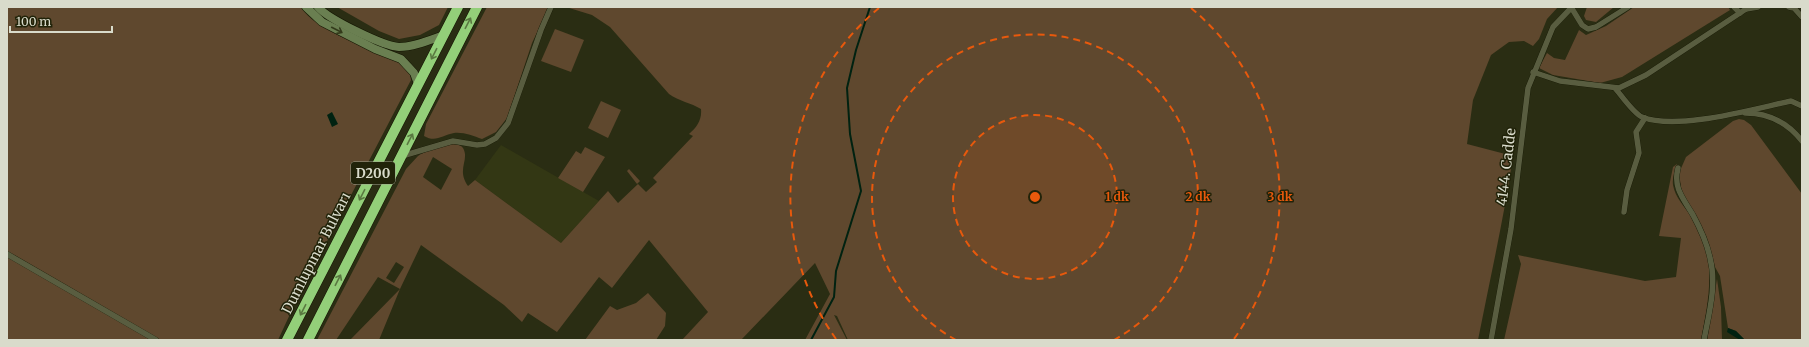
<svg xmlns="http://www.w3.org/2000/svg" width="1809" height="347" viewBox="0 0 1809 347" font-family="Merriweather,serif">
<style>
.built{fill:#333714}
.green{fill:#5f482e;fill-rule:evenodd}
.water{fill:#021}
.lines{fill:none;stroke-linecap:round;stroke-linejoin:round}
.stream{stroke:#021;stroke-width:2}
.street-casing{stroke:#131500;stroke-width:6}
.secondary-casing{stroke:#131500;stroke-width:9}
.highway-casing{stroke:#131500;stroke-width:11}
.street{stroke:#595d40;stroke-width:5.5}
.secondary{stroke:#6a7f51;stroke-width:8}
.highway{stroke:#93cf79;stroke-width:10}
.oneway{stroke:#5a7941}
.oneway2{stroke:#333a1b}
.ring{fill:none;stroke:#e8590c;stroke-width:2;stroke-dasharray:7 5}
.labels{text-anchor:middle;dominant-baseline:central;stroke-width:3;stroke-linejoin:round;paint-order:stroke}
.shield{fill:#212309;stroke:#a2a491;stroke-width:1}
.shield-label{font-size:13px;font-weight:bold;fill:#d9dbcb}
.street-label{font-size:14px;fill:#d9dbcb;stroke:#212309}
.centre{fill:#e8590c;stroke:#212309;stroke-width:2}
.ring-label{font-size:12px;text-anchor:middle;font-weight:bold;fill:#e8590c;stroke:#212309;stroke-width:3;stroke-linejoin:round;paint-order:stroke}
</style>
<rect width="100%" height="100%" fill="#2a2d13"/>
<polygon class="built" points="501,145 599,201 561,243 475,180"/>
<g class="green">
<path d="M7,7H301C314,31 376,50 401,61L409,70L411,80L298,297L278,340H7Z"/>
<polygon points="337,7 448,7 439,25 420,35 399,39 379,31"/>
<path d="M487,7H549L532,43L507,118L496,132L482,139C473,136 464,132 454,133C442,135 436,143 424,136L426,124Z"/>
<path d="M566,7H1558L1547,19L1539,39L1533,46L1524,41L1509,42L1491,55L1473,100L1467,144L1513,156C1504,218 1490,279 1478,340H848L837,316L834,315L847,340H805L830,294L815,263L741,340H682L708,312L649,240L612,288L599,277L557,332L528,313L522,322L504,305L421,245L400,289L379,340H350L400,289L378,277L336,340H317L406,169C410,165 414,160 418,156C426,150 457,138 463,148C470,160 456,169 468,186L475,180L561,243L608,191L618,203L638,184L646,192L657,182L653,178L693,136L689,134C697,127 702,120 701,109C691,103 679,101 669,94L610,27L592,15ZM433,157L452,169L441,190L423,177ZM396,262L404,267L394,283L386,278Z"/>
<polygon points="1587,7 1614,7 1596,22 1586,20 1584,16"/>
<polygon points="1634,7 1728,7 1730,10 1622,77 1600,83 1553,75 1539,68 1547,53 1554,58 1565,60 1579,30 1586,35 1606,26"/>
<polygon points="555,29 584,40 571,72 541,61"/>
<polygon points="601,101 621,110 608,138 588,128"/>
<polygon points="1739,119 1744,120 1751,125 1802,194 1802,340 1745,340 1736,331 1728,328 1720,276 1715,267 1706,236 1682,194 1679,173 1686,157 1733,121"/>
<polygon points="585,147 605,157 583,192 558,178 576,151 581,154"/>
<path d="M1677,164C1675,171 1672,177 1673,185C1675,197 1684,206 1691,216C1698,228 1705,244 1708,258C1712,286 1706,313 1701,340H1504L1521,264L1518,255L1645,281L1676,277L1681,238L1659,236L1673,167Z"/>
<polygon points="629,169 640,181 637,184 627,171"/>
<polygon points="1717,279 1721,307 1722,340 1707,340"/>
<polygon points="648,293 666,313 665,326 656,340 585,340 610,306 617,310 636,303"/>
</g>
<g class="water">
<polygon points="332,112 338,124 332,127 327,115"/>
<polygon points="1728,328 1736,331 1745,340 1740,340 1727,332"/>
</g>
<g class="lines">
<polyline class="stream" points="811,340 834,297 836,271 861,191 850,134 847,88 856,50 870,7"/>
<defs>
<g id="street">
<polyline points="1571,7 1582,25 1588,29 1596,27 1628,7"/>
<polyline points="1734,7 1740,13"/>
<polyline points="1789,7 1794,8 1802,17"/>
<polyline points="1746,9 1758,7"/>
<polyline points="1533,72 1560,81 1619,88 1646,75 1749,7"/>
<path d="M1615,88C1621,95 1634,114 1642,117C1677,131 1753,109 1791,101L1802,106"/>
<path d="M1745,113C1769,113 1787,122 1802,141"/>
<polyline points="402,156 453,141 477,145 485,144 496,138 508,123 541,30 551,7"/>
<path d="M1678,168C1673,188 1683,198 1693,215C1700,228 1707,243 1710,258C1717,285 1709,313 1704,340"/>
<polyline points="1624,212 1627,190 1639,153 1636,132 1645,118"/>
<polyline points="7,254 156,340"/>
<polyline points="1491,340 1511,229 1528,88 1553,27 1572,7"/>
</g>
<g id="secondary">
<polyline points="306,7 322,22 375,49 401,59 414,73 418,84"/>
<path d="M318,7C328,19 383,46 399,47C414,47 430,40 444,35"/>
</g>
<g id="highway">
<polyline points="287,340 458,7"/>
<polyline points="308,340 477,7"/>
</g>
</defs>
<use href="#street" class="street-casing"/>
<use href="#secondary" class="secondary-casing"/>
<use href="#highway" class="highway-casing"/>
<use href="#street" class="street"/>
<use href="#secondary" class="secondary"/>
<use href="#highway" class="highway"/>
</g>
<defs><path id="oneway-shaft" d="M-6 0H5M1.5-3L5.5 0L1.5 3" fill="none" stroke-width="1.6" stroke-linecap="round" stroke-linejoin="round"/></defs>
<g class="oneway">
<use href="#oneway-shaft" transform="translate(468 23) rotate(-63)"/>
<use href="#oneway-shaft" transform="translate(434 54) rotate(117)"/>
<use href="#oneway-shaft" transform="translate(410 139) rotate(-63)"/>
<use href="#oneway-shaft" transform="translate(362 195) rotate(117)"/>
<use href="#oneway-shaft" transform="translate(338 280) rotate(-63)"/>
<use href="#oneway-shaft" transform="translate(303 310) rotate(117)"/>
</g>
<use class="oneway2" href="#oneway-shaft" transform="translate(337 30) rotate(27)"/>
<circle cx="1035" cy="197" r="82" fill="#e8590c" fill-opacity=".12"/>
<g class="ring">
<circle cx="1035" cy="197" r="82"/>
<path d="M956 340A163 163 0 1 1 1114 340"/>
<path d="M836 339A245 245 0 0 1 879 8M1191 8A245 245 0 0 1 1234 339"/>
</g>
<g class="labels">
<rect class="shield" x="351" y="162" width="44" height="22" rx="3"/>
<g class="shield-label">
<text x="373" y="173">D200</text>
</g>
<g class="street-label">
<text transform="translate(1506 167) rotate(-83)">4144. Cadde</text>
<text transform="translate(316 253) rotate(-63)">Dumlupınar Bulvarı</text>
</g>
</g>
<circle cx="1035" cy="197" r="6" class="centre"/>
<g class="ring-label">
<text x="1117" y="201">1 dk</text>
<text x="1198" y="201">2 dk</text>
<text x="1280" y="201">3 dk</text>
</g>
<rect width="1809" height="347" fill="none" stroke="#d9dbcb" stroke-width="16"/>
<path d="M10 26v6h102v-6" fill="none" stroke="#d9dbcb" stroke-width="2"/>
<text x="16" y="26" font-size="12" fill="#d9dbcb" stroke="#212309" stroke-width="3" paint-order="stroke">100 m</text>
</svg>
